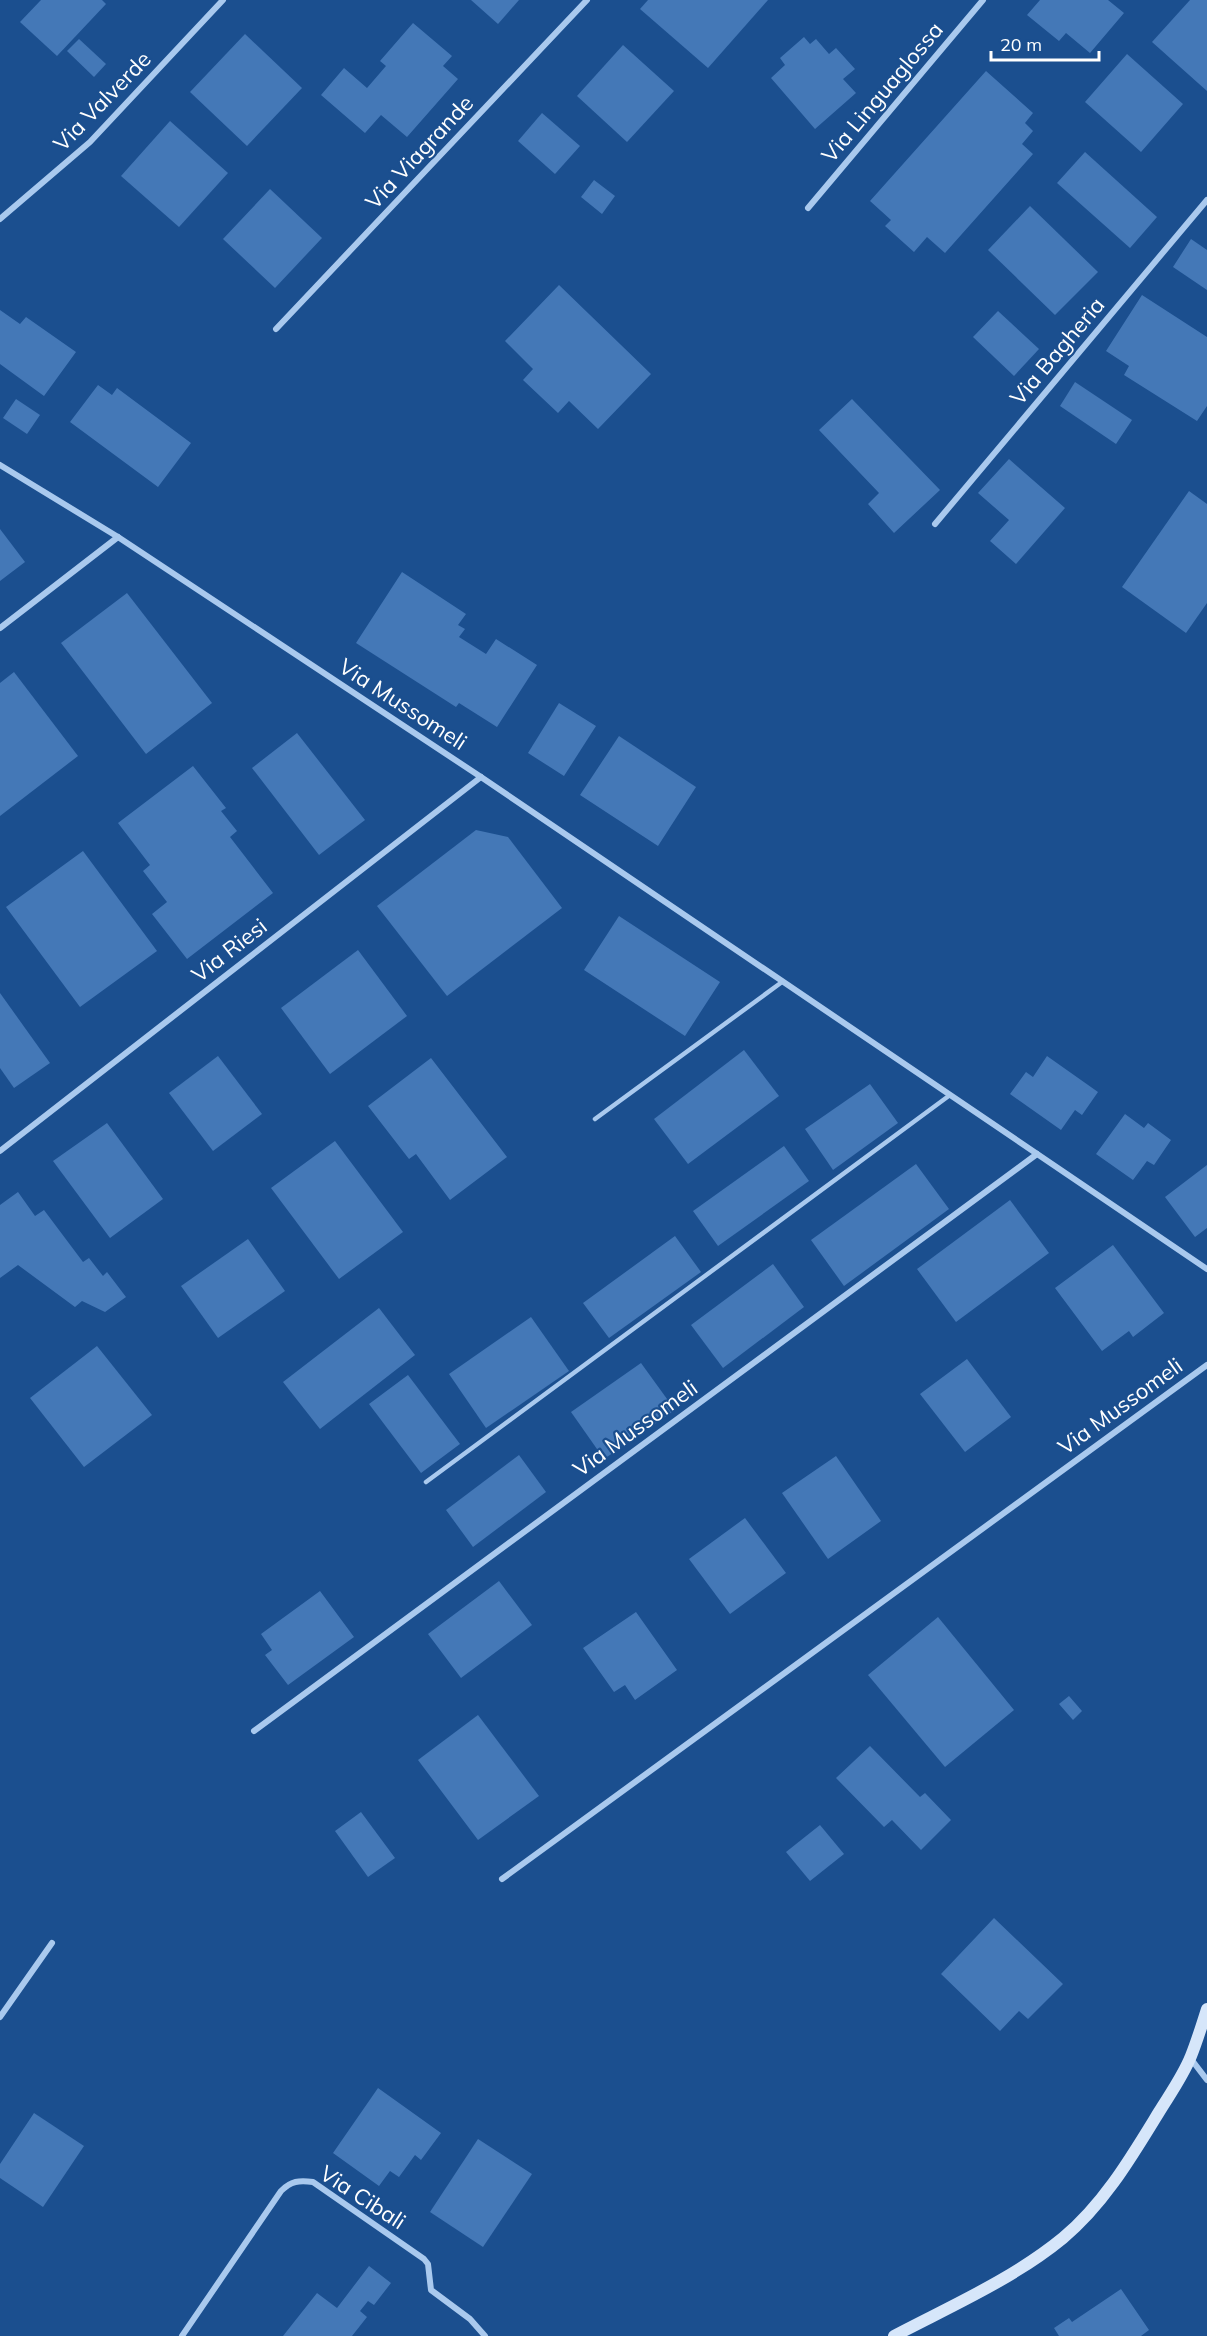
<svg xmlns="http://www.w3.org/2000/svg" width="1207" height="2336" viewBox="0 0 1207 2336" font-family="Mulish,sans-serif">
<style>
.building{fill:#4478b7}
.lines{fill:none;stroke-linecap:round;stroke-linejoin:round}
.lane{stroke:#a9c9ee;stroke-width:4.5}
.street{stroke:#a9c9ee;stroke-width:6}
.secondary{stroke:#d6e6fa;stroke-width:12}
.labels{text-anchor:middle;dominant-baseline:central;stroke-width:4.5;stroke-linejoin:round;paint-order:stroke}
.street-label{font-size:22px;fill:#fff;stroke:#1b4f8f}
</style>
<rect width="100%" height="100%" fill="#1b4f8f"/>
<g class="building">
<polygon points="41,0 102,0 106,4 57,56 20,22"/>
<polygon points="471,0 519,0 498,24"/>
<polygon points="648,0 768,0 708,68 640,9"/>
<polygon points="1040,0 1108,0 1124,13 1090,53 1066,33 1059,41 1027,15"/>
<polygon points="1190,0 1207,0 1207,91 1152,42"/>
<polygon points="413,23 452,56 443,66 458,79 407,137 381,115 365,133 321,95 344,68 367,88 386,66 380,61"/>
<polygon points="245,34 302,88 247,146 190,92"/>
<polygon points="804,37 810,44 816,39 829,54 836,48 855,69 843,79 856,93 815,129 771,78 785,65 780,58"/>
<polygon points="79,39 106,64 94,77 67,51"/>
<polygon points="623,45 674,91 627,142 577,96"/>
<polygon points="1127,54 1183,104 1141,152 1085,102"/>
<polygon points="986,71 1033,113 1025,123 1033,131 1022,144 1033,154 945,253 927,237 914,252 885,226 891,220 870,201"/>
<polygon points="542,113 580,146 555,174 518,141"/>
<polygon points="170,121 228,173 179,227 121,176"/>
<polygon points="1085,152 1157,217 1130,248 1057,183"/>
<polygon points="594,180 615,196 602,214 581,197"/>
<polygon points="270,189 322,238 275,288 223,239"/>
<polygon points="1030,206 1098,272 1055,315 988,250"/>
<polygon points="1191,239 1207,250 1207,290 1173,267"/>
<polygon points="559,285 651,374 598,429 569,401 558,413 523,380 533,369 505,341"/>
<polygon points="1142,295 1207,337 1207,406 1197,421 1124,375 1129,366 1106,351"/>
<polygon points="0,310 20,324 26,317 76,352 44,396 0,364"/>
<polygon points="998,311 1039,349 1014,376 973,337"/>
<polygon points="1075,382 1132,420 1116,444 1060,406"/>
<polygon points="98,385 112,395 117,388 191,443 158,487 70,422"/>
<polygon points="16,399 40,415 27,434 3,418"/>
<polygon points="852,399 940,490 894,533 868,504 879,493 819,430"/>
<polygon points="1009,459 1065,508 1016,564 990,541 1009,520 978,493"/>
<polygon points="1189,491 1207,504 1207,603 1186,633 1122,587"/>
<polygon points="0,529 25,562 0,581"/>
<polygon points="402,572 466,614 458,625 465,629 459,637 486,654 496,639 537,665 497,727 459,703 456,707 356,643"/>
<polygon points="127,593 212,703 146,754 61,643"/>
<polygon points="14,672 78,756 0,816 0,683"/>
<polygon points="559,703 596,726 564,776 528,753"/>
<polygon points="297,733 365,820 319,855 252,768"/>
<polygon points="619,736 696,787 658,846 580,795"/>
<polygon points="193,766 226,808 221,811 237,831 230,837 273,893 187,959 152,914 167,902 143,871 150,865 118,823"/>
<polygon points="476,830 508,837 562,908 447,996 377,906"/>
<polygon points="83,851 157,951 80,1007 6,907"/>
<polygon points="619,916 720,982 685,1036 584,970"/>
<polygon points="358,950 407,1016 330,1074 281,1008"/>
<polygon points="0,993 50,1063 14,1088 0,1068"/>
<polygon points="744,1050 779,1096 688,1164 654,1119"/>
<polygon points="218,1056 262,1114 213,1151 169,1093"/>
<polygon points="1047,1056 1098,1092 1082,1115 1075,1110 1061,1130 1010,1094 1026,1072 1033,1077"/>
<polygon points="431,1058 507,1157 450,1200 416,1154 409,1159 368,1106"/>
<polygon points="870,1084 898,1123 833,1170 805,1129"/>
<polygon points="1125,1114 1144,1128 1148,1123 1171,1140 1154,1165 1147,1161 1133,1180 1096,1154"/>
<polygon points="107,1123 163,1199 110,1238 53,1161"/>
<polygon points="335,1141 403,1232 339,1279 271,1188"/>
<polygon points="784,1146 809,1181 718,1246 693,1211"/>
<polygon points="916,1164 949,1209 844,1286 811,1240"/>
<polygon points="1207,1165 1207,1228 1195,1237 1165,1197"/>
<polygon points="18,1192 35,1216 44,1210 83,1262 89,1258 103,1276 107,1272 126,1297 105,1312 82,1301 75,1307 18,1265 0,1278 0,1205"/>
<polygon points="1010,1200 1049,1253 956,1322 917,1269"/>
<polygon points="675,1236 701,1272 609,1338 583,1303"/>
<polygon points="248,1239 285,1291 218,1338 181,1286"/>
<polygon points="1113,1245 1164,1313 1133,1337 1129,1331 1102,1351 1055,1288"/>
<polygon points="773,1264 804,1307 723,1368 691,1325"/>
<polygon points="379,1308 415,1355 320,1429 283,1382"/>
<polygon points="531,1317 569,1371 486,1428 449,1374"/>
<polygon points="97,1346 152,1415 84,1467 30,1398"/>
<polygon points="967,1359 1011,1417 965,1452 920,1394"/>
<polygon points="641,1363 675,1410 604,1459 571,1412"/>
<polygon points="408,1375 460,1444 421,1473 369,1404"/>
<polygon points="519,1455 546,1492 473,1547 446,1510"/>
<polygon points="836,1456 881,1521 828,1559 782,1493"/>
<polygon points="745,1518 786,1573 730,1614 689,1559"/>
<polygon points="499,1581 532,1625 461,1678 428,1634"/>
<polygon points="320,1591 354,1637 288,1685 265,1655 272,1650 261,1634"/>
<polygon points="636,1612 677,1670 635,1700 625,1685 614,1692 583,1648"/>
<polygon points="938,1617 1014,1710 945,1767 868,1675"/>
<polygon points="1069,1696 1082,1711 1073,1720 1059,1704"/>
<polygon points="478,1715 539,1796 478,1840 418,1760"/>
<polygon points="870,1746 920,1797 925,1793 951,1820 921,1850 892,1820 884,1827 836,1778"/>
<polygon points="361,1812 395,1858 368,1877 335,1831"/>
<polygon points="820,1825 844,1854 810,1881 786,1852"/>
<polygon points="994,1918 1063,1984 1028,2019 1019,2011 1000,2031 941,1974"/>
<polygon points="378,2088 441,2133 421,2160 415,2155 399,2177 390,2171 379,2186 333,2153"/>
<polygon points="34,2113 84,2146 43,2207 0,2178 0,2164"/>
<polygon points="478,2139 532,2174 483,2247 430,2212"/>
<polygon points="369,2266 391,2283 374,2305 368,2301 360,2311 367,2317 352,2336 283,2336 317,2293 337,2308"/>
<polygon points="1121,2289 1149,2330 1141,2336 1059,2336 1054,2328 1069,2318 1072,2322"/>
</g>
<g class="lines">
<g class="lane">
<polyline points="595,1119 782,982"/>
<polyline points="426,1482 950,1095"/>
</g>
<g class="street">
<polyline points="808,208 983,0"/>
<polyline points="0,219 90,142 223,0"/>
<polyline points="276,329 587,0"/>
<polyline points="0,465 118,537 481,777 1207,1269"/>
<polyline points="935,524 1207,200"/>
<polyline points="0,628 118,537"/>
<polyline points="0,1151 481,777"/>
<polyline points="254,1731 1037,1154"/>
<polyline points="502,1879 1207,1365"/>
<polyline points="0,2017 52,1943"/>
<polyline points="1191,2059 1207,2080"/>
<path d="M182,2336L281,2191C291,2181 299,2180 313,2182L424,2259L428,2264L431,2290L470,2319L485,2336"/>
</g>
<path class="secondary" d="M894,2336C951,2306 1013,2279 1063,2238C1104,2204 1132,2156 1159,2112C1170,2094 1183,2076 1191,2056C1197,2041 1202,2025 1207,2009"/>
</g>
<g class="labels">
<g class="street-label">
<text transform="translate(882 92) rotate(-50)">Via Linguaglossa</text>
<text transform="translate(102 101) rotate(-46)">Via Valverde</text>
<text transform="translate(419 152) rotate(-47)">Via Viagrande</text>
<text transform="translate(1057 351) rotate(-50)">Via Bagheria</text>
<text transform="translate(403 704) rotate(33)">Via Mussomeli</text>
<text transform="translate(229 950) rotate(-38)">Via Riesi</text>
<text transform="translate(1120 1406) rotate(-36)">Via Mussomeli</text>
<text transform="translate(635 1428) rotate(-36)">Via Mussomeli</text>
<text transform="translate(363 2197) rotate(33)">Via Cibali</text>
</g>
</g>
<path d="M991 51v9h108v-9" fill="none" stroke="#ffffff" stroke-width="3"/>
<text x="1000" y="51" font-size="18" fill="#ffffff" stroke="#1b4f8f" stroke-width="4.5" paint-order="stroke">20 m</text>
</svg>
